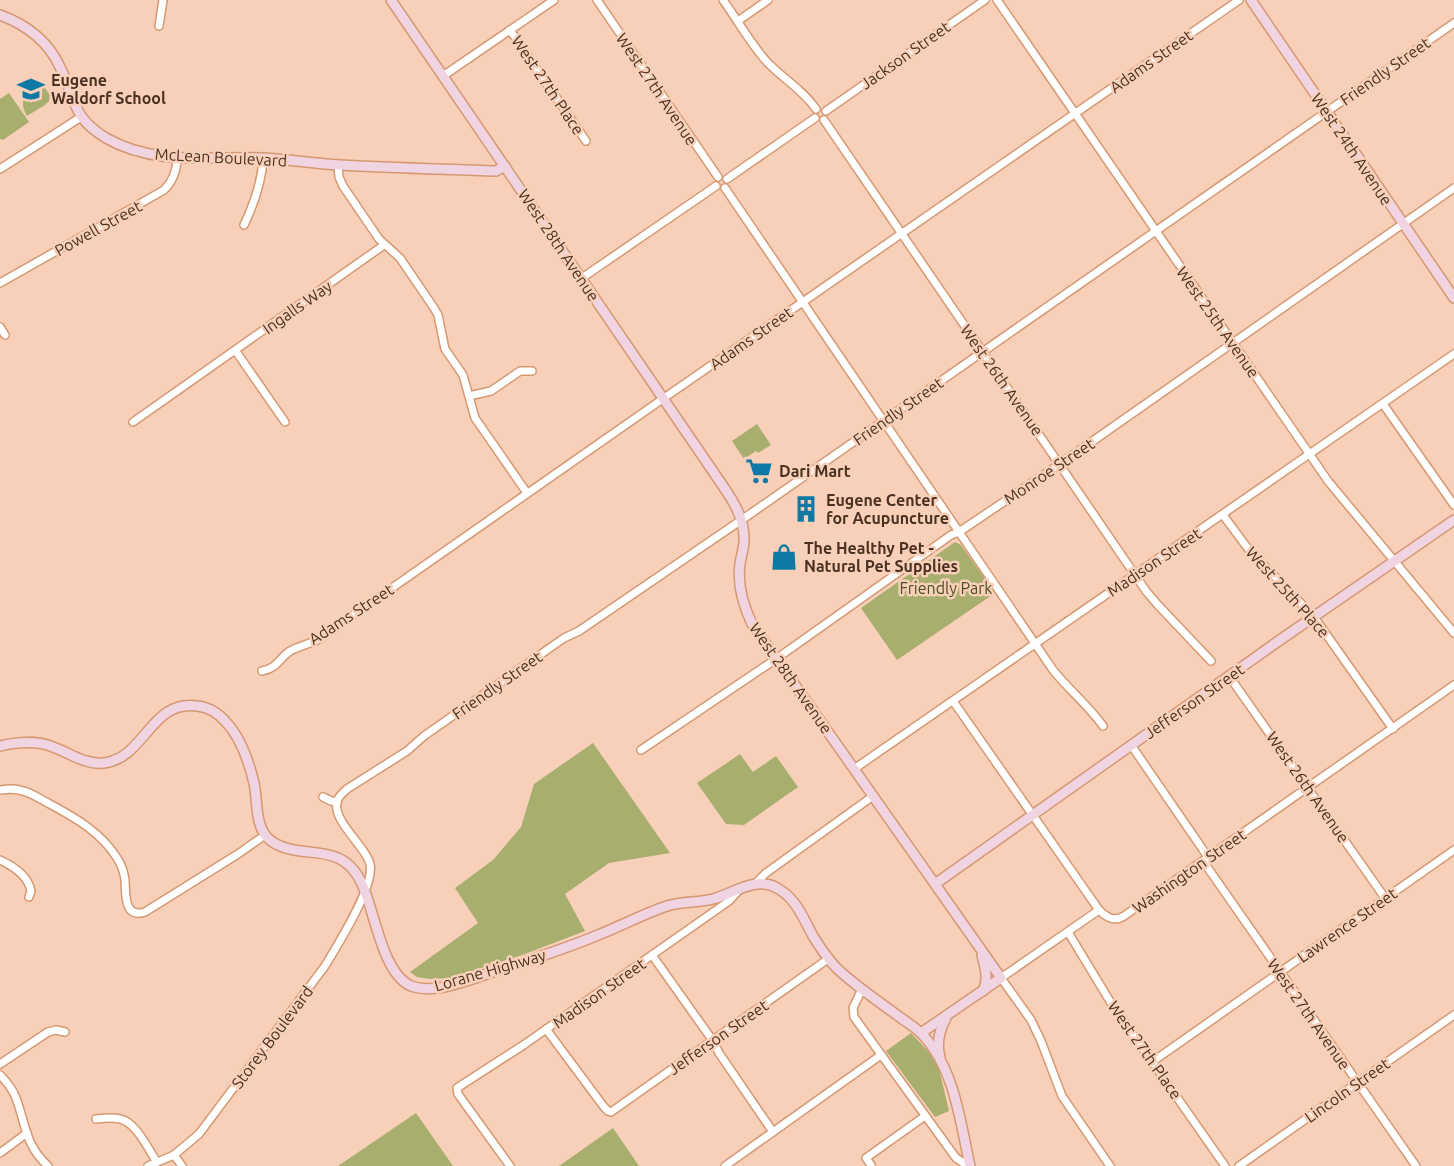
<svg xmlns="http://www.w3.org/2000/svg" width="1454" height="1166" viewBox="0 0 1454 1166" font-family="Ubuntu,sans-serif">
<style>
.green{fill:#a8ae6e}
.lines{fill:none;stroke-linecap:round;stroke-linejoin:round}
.street-casing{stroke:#d59871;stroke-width:10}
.secondary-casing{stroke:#d59871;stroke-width:12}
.street{stroke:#fff;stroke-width:7}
.secondary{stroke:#f0d4e1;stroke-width:9}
.labels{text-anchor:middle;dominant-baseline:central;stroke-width:5;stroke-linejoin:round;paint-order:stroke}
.street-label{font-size:16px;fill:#493020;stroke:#f8d0b9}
.poi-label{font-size:16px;font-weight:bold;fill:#493020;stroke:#f8d0b9;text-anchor:start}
.park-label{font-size:16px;fill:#4b4e21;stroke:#f8d0b9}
</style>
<rect width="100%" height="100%" fill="#f8d0b9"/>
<g class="green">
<path d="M39,80L50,95L49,101L45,105L27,116C18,102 25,88 39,80Z"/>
<polygon points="9,93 29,122 3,140 0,139 0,99"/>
<polygon points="757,424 771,445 758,453 756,451 744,459 732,441"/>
<polygon points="955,542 961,545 995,593 897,660 861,608"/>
<polygon points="593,743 670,853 609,863 565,894 585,931 525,954 450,978 430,979 417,977 410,972 478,923 455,888 493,860 521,827 534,784"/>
<polygon points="740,754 753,772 776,756 798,787 744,825 726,824 697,783"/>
<polygon points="911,1033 929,1052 939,1069 949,1111 935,1117 886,1051"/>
<polygon points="416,1113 453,1166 338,1166"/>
<polygon points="613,1128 639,1166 559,1166"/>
</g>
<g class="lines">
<defs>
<g id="street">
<polyline points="597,0 718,177"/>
<path d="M723,0C737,19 753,48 769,64C785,80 803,90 816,109"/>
<polyline points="997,0 1328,481 1454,633"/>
<polyline points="738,21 768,0"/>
<polyline points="159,26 163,0"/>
<polyline points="510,30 586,141"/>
<polyline points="443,76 554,0"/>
<polyline points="826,111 985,0"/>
<polyline points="824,120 1146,591 1157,604 1211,661"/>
<polyline points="338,165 339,177 343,186 379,239 400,258 434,308 438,315 445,349 463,375 475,418 527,493"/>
<polyline points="0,169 81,117"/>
<polyline points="727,179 815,118"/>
<path d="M725,188L1053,670C1069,690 1088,705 1103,726"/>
<path d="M244,225C254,204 262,182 263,158"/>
<polyline points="582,278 716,186"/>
<path d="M0,283L164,190C173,181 177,171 177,158"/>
<polyline points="0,327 5,335"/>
<polyline points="235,350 285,422"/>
<polyline points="469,396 491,391 520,371 532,371"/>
<polyline points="1383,404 1454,505"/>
<polyline points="133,422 384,245"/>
<polyline points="1223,515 1249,550 1314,617 1393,729"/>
<path d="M262,671C278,668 278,659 290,651C299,646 310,644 319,639L664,398L1239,0"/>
<polyline points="1229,676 1385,898"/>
<polyline points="953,701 1099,910"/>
<polyline points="1131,745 1208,857"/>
<polyline points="641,750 776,659 951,535 959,532 1060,464 1454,188"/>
<polyline points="854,769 1454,354"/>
<path d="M0,790C8,789 15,788 23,791C32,793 40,799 48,803C74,817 101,832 117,858C121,864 124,872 125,880C126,892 123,919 145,912L238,854L265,835"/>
<polyline points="323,797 331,801 337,802"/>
<path d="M0,860C13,866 28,876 31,891L29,897"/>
<polyline points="1203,861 1416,1166"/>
<polyline points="755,884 766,873 873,796"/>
<polyline points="1068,932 1111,1003 1225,1166"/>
<polyline points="652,955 713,1041 719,1053 773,1132"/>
<polyline points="862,989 853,1008 854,1017 956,1158 968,1166"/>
<polyline points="546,1029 604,1107 608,1111 611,1112 828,959"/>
<polyline points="1152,1062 1454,850"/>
<polyline points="0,1064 48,1032 56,1030 65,1032"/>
<path d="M0,1075C6,1081 13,1090 16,1098C26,1125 25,1145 48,1166"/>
<path d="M96,1119C104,1118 112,1117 120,1119C136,1122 148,1149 157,1162"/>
<polyline points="0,1153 27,1133"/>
<polyline points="174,1155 182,1166"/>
<polyline points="871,1165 866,1158 925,1116"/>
<path d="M148,1166L174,1155L199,1134L325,966C337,946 375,886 370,864C366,846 329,819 338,799C340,795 344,792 347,789L407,751L424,736L564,638L579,631L753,512L1454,23"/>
<polyline points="510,1166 458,1094 457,1088 525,1044 729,901 741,888"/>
<polyline points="725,1166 881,1055"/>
<path d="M1110,1166L1062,1096L1041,1041L1031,1020L1001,978L1099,910C1107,918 1115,922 1124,916L1454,685"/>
<polyline points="1239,1166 1454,1015"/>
</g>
<g id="secondary">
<path d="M391,0L725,489C735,504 743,518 744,536C745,546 741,555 740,564C737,585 743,605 752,624L1001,978L921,1033"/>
<polyline points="1251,0 1454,298"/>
<path d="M0,15C27,25 48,41 60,67C76,99 71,117 106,138C154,166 211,156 263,158C289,159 314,164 340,165C392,168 444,169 496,171L505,166"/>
<path d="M0,746C18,742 36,740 53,747C70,753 85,765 104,763C145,758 151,699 197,706C209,707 218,713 226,722C240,737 249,762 254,783C258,800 254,827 270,840C299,863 341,837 362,884C375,912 382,973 411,986C419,989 430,989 438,988C458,985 477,977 496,971C530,960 565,949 598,935C621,926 643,914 667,906C682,901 698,903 713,899C734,893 756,876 777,888C796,898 803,918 813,936C821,949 830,963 842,973C860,989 881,1003 901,1018C908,1023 916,1028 922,1034C955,1069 960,1121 970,1166"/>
<polyline points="935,884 1280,640 1454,520"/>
<path d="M982,955C985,968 989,979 983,991"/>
<path d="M940,1057C936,1043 939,1031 946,1018"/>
</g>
</defs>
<use href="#street" class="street-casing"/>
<use href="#secondary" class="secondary-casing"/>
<use href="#street" class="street"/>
<use href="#secondary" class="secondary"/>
</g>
<defs>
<symbol id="school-bare" viewBox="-9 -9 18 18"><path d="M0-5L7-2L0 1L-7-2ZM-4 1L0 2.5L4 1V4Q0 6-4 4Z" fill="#0e79a4" stroke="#f8d0b9" stroke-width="2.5" paint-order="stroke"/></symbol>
<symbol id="supermarket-bare" viewBox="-9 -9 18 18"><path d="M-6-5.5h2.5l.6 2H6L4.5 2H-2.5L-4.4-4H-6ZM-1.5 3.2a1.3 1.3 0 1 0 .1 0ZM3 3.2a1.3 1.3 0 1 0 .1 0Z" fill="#0e79a4" stroke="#f8d0b9" stroke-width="2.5" paint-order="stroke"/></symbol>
<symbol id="building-bare" viewBox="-9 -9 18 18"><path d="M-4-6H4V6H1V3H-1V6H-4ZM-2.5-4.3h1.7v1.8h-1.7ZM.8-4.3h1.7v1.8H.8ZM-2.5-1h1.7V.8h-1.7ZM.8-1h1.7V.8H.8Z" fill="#0e79a4" stroke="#f8d0b9" stroke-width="2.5" paint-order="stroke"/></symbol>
<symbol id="shop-bare" viewBox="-9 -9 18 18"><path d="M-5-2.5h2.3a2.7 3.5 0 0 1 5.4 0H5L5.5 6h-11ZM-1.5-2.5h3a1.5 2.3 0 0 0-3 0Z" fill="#0e79a4" stroke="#f8d0b9" stroke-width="2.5" paint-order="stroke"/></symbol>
</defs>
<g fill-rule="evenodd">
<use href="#school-bare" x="12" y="70" width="38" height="38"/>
<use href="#supermarket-bare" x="740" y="452" width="38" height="38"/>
<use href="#building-bare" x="787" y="490" width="38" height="38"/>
<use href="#shop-bare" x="765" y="538" width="38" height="38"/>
</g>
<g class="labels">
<g class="street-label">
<text transform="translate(905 55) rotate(-35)">Jackson Street</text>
<text transform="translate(1151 61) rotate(-35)">Adams Street</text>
<text transform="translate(1385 71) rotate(-35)">Friendly Street</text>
<text transform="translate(548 85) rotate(56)">West 27th Place</text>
<text transform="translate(657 89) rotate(56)">West 27th Avenue</text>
<text transform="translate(1352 149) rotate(56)">West 24th Avenue</text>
<text transform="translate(221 157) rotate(3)">McLean Boulevard</text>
<text transform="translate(98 228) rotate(-29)">Powell Street</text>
<text transform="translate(559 245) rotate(56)">West 28th Avenue</text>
<text transform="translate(297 307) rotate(-35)">Ingalls Way</text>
<text transform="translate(1218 322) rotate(55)">West 25th Avenue</text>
<text transform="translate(751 338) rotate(-35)">Adams Street</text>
<text transform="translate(1002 380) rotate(55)">West 26th Avenue</text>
<text transform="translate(898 411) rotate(-35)">Friendly Street</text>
<text transform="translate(1049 471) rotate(-34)">Monroe Street</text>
<text transform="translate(1154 562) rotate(-34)">Madison Street</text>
<text transform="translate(1288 592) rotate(48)">West 25th Place</text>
<text transform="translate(351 614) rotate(-33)">Adams Street</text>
<text transform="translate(791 678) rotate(55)">West 28th Avenue</text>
<text transform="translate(497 685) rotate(-35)">Friendly Street</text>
<text transform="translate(1194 701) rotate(-35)">Jefferson Street</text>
<text transform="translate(1308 787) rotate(55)">West 26th Avenue</text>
<text transform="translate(1189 871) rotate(-35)">Washington Street</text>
<text transform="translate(1347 925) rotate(-35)">Lawrence Street</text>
<text transform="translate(490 970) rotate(-16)">Lorane Highway</text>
<text transform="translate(599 993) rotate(-35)">Madison Street</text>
<text transform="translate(1309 1014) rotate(55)">West 27th Avenue</text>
<text transform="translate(272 1037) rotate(-53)">Storey Boulevard</text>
<text transform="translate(718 1037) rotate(-35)">Jefferson Street</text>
<text transform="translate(1145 1050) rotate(55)">West 27th Place</text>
<text transform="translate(1347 1090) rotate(-35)">Lincoln Street</text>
</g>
<g class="poi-label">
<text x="51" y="80">Eugene<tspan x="51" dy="18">Waldorf School</tspan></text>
<text x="779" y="471">Dari Mart</text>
<text x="826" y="500">Eugene Center<tspan x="826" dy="18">for Acupuncture</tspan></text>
<text x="804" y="548">The Healthy Pet -<tspan x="804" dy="18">Natural Pet Supplies</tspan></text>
</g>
<g class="park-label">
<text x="946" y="588">Friendly Park</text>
</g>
</g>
</svg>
